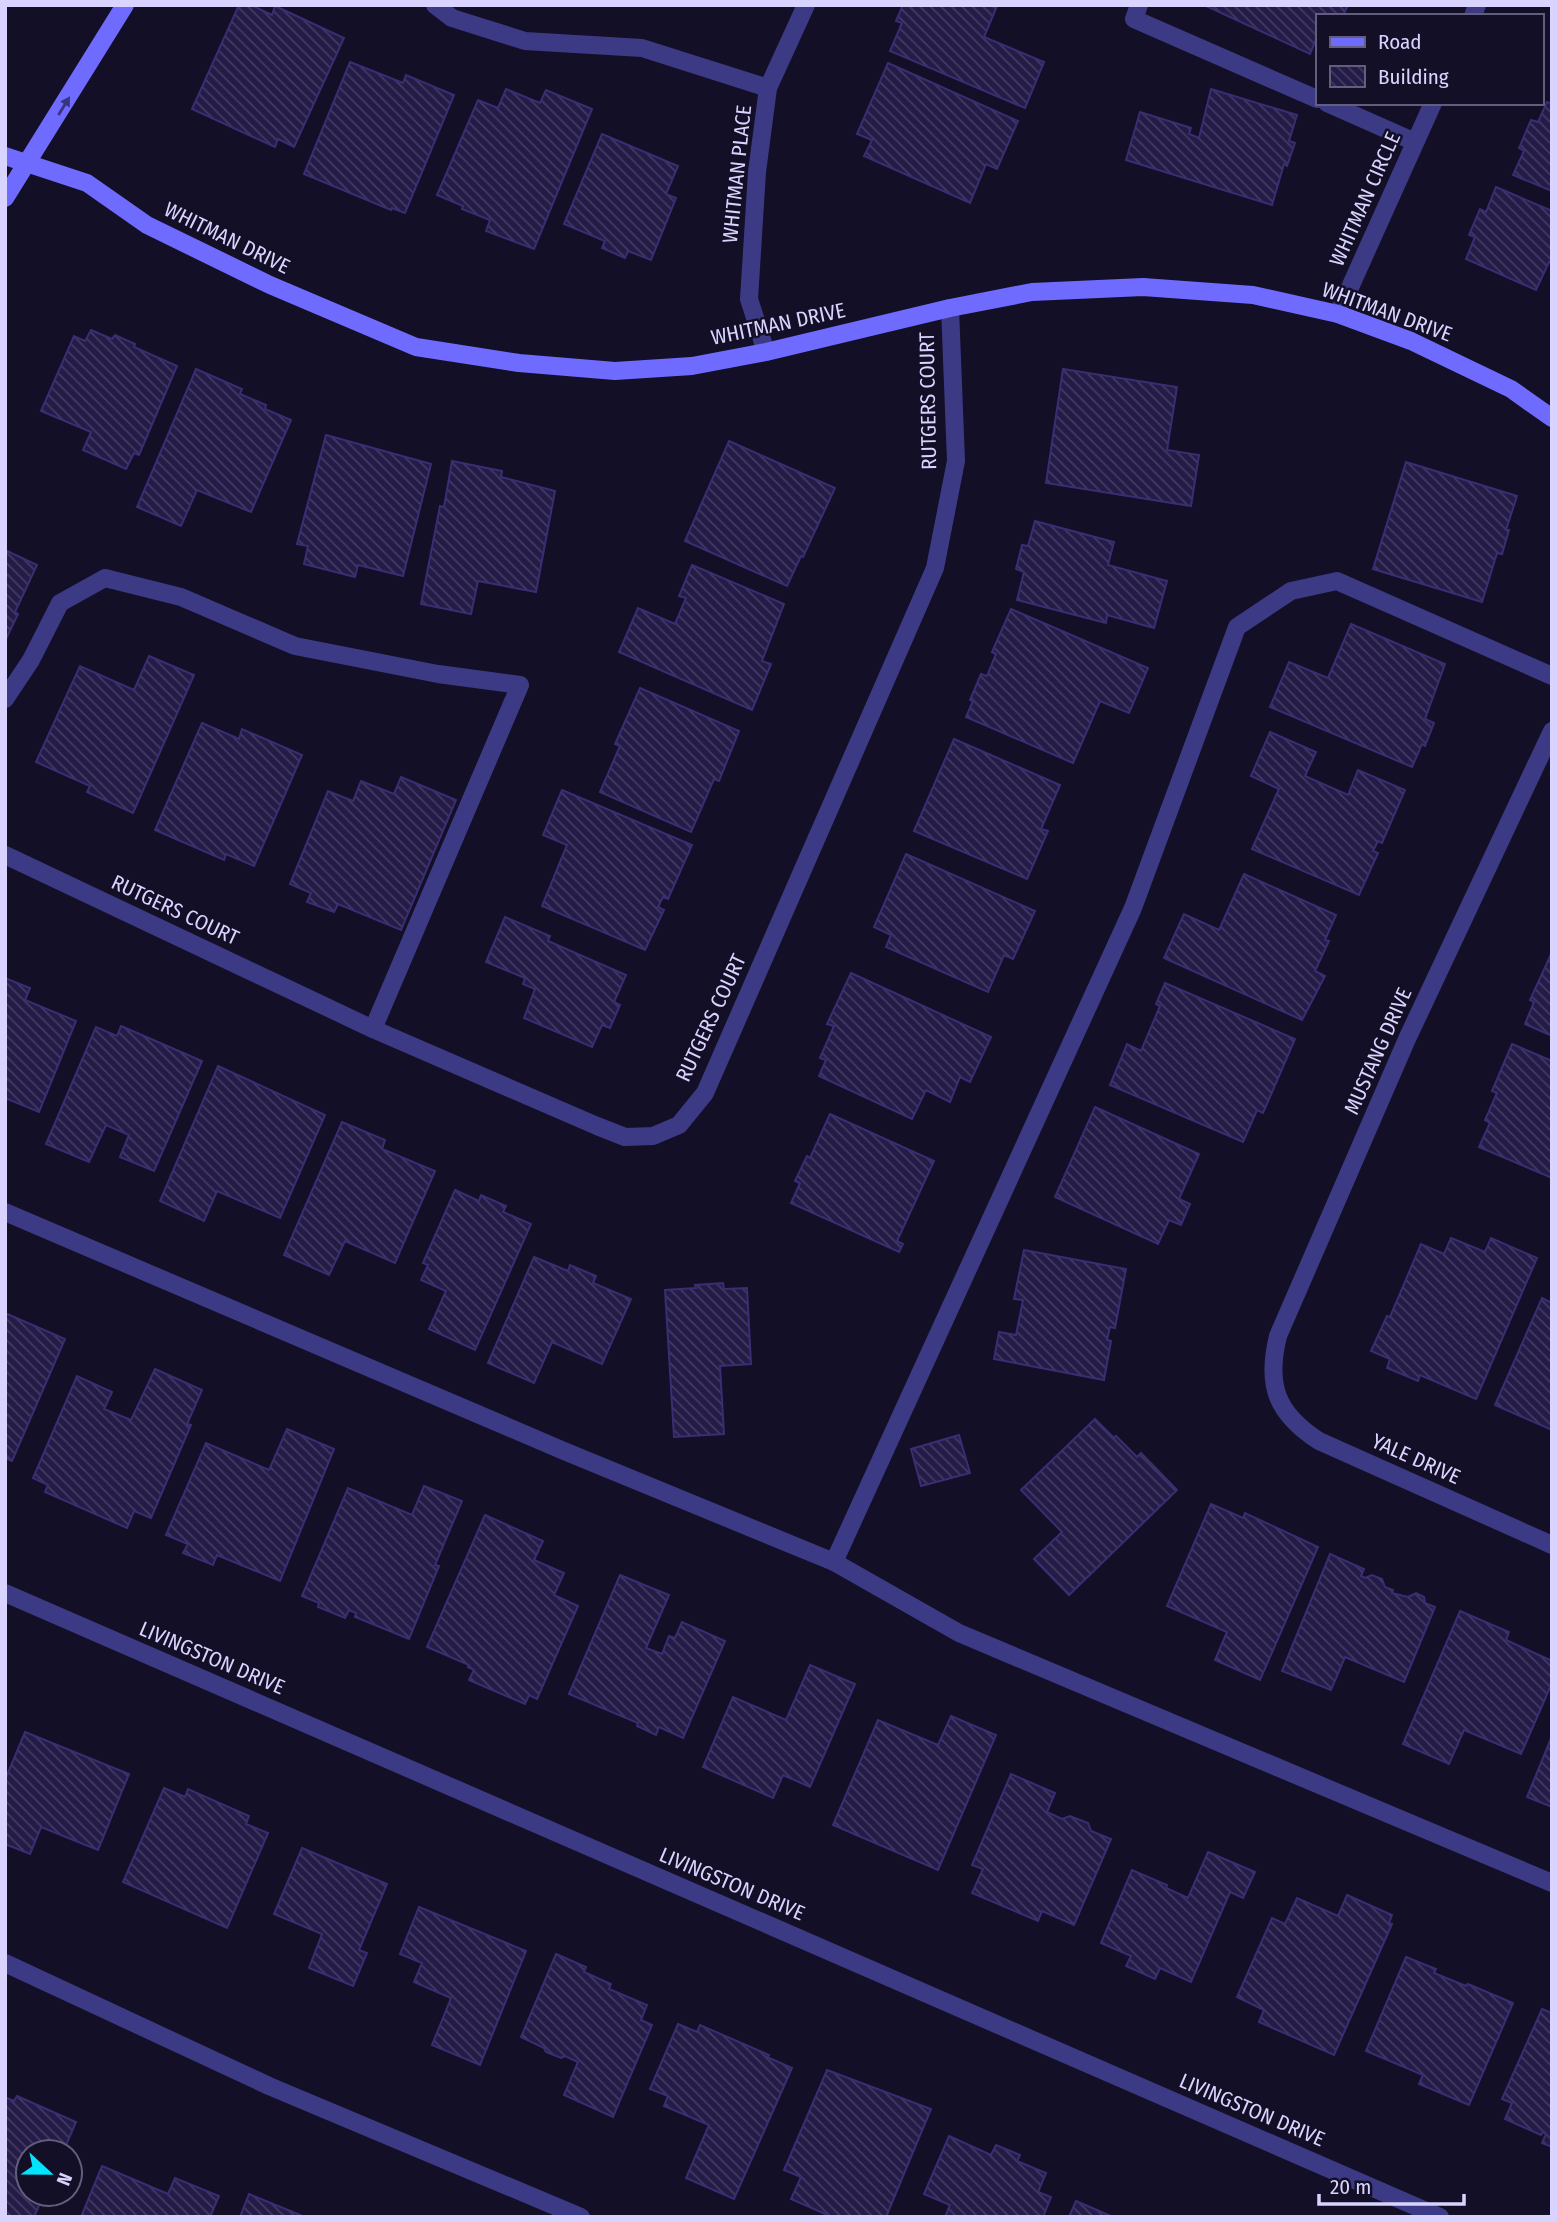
<svg xmlns="http://www.w3.org/2000/svg" width="1557" height="2222" viewBox="0 0 1557 2222" font-family="'Fira Sans Condensed',sans-serif">
<style>
.building{fill:url(#building-back-hatch);stroke:#3b2d73;stroke-width:2}
.lines{fill:none;stroke-linecap:round;stroke-linejoin:round}
.lane{stroke:#3d3a85;stroke-width:18}
.street{stroke:#3d3a85;stroke-width:18}
.secondary{stroke:#6f6bff;stroke-width:18}
.oneway{fill:#38347d}
.labels{text-anchor:middle;dominant-baseline:central;stroke-width:5;stroke-linejoin:round;paint-order:stroke}
.street-label{font-size:21px;fill:#d9d4ff;stroke:#130f26}
</style>
<defs>
<pattern id="building-back-hatch" width="6" height="6" patternUnits="userSpaceOnUse" patternTransform="scale(1.75)"><rect width="6" height="6" fill="#241b47"/><path d="M-1 5l2 2M0 0l6 6M5-1l2 2" fill="none" stroke="#433b63"/></pattern>
</defs>
<rect width="100%" height="100%" fill="#130f26"/>
<g class="building">
<polygon points="239,5 251,5 272,15 275,6 344,38 294,147 278,139 275,147 192,109"/>
<polygon points="903,5 997,6 984,37 1044,62 1025,108 890,51 902,23 896,21"/>
<polygon points="1204,5 1348,5 1343,16 1317,16 1317,37 1310,54"/>
<polygon points="350,62 403,83 406,75 454,95 405,213 392,208 391,210 304,174"/>
<polygon points="888,63 1018,121 997,169 986,164 970,203 864,156 872,140 857,134"/>
<polygon points="506,89 540,103 546,90 592,109 534,249 486,231 490,220 462,209 463,206 437,195 478,100 498,108"/>
<polygon points="1211,89 1297,115 1289,141 1295,143 1287,166 1284,164 1272,205 1126,160 1140,112 1191,128 1189,134 1199,138"/>
<polygon points="1547,102 1552,104 1552,191 1513,175 1524,151 1519,148 1531,120 1538,122"/>
<polygon points="602,134 678,166 666,194 676,198 651,260 628,251 625,258 602,248 605,241 564,224"/>
<polygon points="1496,187 1552,211 1552,263 1549,262 1536,290 1466,259 1475,237 1469,235 1480,209 1486,212"/>
<polygon points="91,330 112,339 115,335 135,344 134,347 177,366 139,455 134,453 126,469 83,450 91,432 41,411 74,336 85,341"/>
<polygon points="196,369 242,389 240,394 266,405 265,409 291,420 251,512 197,490 181,526 137,507"/>
<polygon points="1063,369 1177,387 1167,450 1199,455 1191,506 1046,483"/>
<polygon points="326,435 431,464 403,576 358,565 355,577 304,564 308,546 297,544"/>
<polygon points="729,441 835,488 803,557 801,556 787,586 685,541"/>
<polygon points="452,461 502,471 501,477 555,491 536,592 478,581 471,614 421,604 440,506 444,507"/>
<polygon points="1406,462 1517,496 1506,530 1509,530 1502,554 1497,553 1482,602 1373,569"/>
<polygon points="1035,521 1114,542 1108,565 1167,581 1154,628 1107,615 1106,623 1017,600 1024,572 1016,569 1022,545 1028,546"/>
<polygon points="5,550 37,565 15,612 18,614 5,641"/>
<polygon points="692,565 784,604 762,661 771,664 752,710 619,652 638,608 675,624 686,598 679,596"/>
<polygon points="1011,609 1148,668 1129,713 1100,701 1073,763 966,717 973,701 970,700 981,674 987,676 996,654 992,652"/>
<polygon points="1351,624 1445,664 1425,719 1434,723 1425,746 1422,744 1412,767 1270,707 1289,662 1328,678"/>
<polygon points="149,656 194,675 133,813 87,792 90,786 36,762 80,666 134,690"/>
<polygon points="640,688 739,731 719,781 714,779 691,832 600,792 620,746 615,744"/>
<polygon points="202,723 239,739 242,729 302,755 254,866 226,854 224,860 155,830"/>
<polygon points="1270,732 1316,752 1305,776 1348,795 1358,770 1405,790 1382,843 1378,841 1373,851 1378,853 1359,895 1252,849 1279,789 1251,776"/>
<polygon points="954,739 1060,785 1041,829 1048,831 1027,879 914,831"/>
<polygon points="401,777 456,800 401,930 338,904 334,912 307,902 311,893 290,884 328,791 353,801 361,781 394,794"/>
<polygon points="562,790 692,845 668,899 663,897 658,907 664,910 645,950 542,906 567,845 543,835"/>
<polygon points="906,854 1035,911 1013,959 1004,955 988,992 886,947 891,935 874,927"/>
<polygon points="1244,874 1336,915 1325,940 1329,941 1315,971 1325,976 1302,1020 1164,958 1184,914 1219,930"/>
<polygon points="505,917 550,936 548,941 626,975 614,1002 620,1005 610,1028 602,1025 592,1047 524,1018 535,989 523,984 525,978 486,962"/>
<polygon points="1552,952 1552,1036 1525,1024 1534,1002 1530,1000"/>
<polygon points="851,973 991,1037 970,1082 960,1077 950,1102 926,1090 912,1119 819,1076 826,1060 820,1058 834,1026 827,1024"/>
<polygon points="5,978 30,988 25,1000 76,1021 39,1112 5,1098"/>
<polygon points="1165,983 1295,1039 1263,1113 1257,1110 1243,1142 1110,1085 1127,1044 1141,1051 1160,1006 1156,1004"/>
<polygon points="121,1026 202,1061 154,1171 120,1157 129,1135 106,1125 89,1162 46,1144 96,1027 117,1036"/>
<polygon points="1512,1044 1552,1061 1552,1178 1479,1147 1490,1123 1485,1120 1497,1093 1492,1091"/>
<polygon points="218,1066 325,1115 280,1218 217,1191 204,1221 160,1201"/>
<polygon points="1095,1107 1199,1154 1179,1199 1190,1204 1181,1225 1169,1220 1158,1244 1055,1197"/>
<polygon points="830,1114 934,1161 897,1241 903,1244 899,1252 791,1203 800,1183 795,1181 807,1156 810,1158"/>
<polygon points="342,1122 385,1140 382,1149 435,1171 395,1263 345,1241 329,1275 284,1255"/>
<polygon points="455,1190 479,1201 481,1195 506,1206 503,1212 531,1224 475,1350 429,1329 446,1291 421,1280 428,1265 423,1263"/>
<polygon points="1451,1238 1485,1252 1491,1238 1537,1258 1476,1399 1420,1375 1418,1381 1387,1368 1390,1359 1371,1351 1387,1316 1390,1317 1421,1244 1444,1254"/>
<polygon points="1024,1250 1126,1269 1115,1328 1110,1327 1107,1340 1111,1341 1104,1380 994,1359 999,1332 1016,1335 1023,1300 1014,1299"/>
<polygon points="534,1257 568,1271 570,1265 596,1276 593,1283 631,1299 602,1364 552,1342 534,1383 488,1363"/>
<polygon points="723,1283 724,1289 747,1288 751,1364 720,1366 724,1434 674,1437 665,1290 696,1288 695,1285"/>
<polygon points="1542,1298 1552,1303 1552,1430 1495,1405"/>
<polygon points="5,1313 65,1339 12,1461 5,1458"/>
<polygon points="155,1369 202,1390 187,1424 191,1425 151,1518 134,1511 127,1528 45,1492 48,1485 33,1478 77,1376 112,1392 104,1409 131,1420"/>
<polygon points="1095,1419 1114,1438 1116,1436 1137,1457 1141,1453 1177,1490 1069,1595 1034,1559 1062,1532 1021,1490"/>
<polygon points="287,1429 334,1449 280,1581 217,1555 213,1565 183,1553 188,1544 166,1535 206,1443 269,1470"/>
<polygon points="959,1435 970,1473 921,1486 911,1449"/>
<polygon points="424,1486 462,1501 435,1565 439,1566 409,1639 355,1617 356,1613 349,1610 345,1618 318,1607 319,1603 302,1596 348,1488 412,1515"/>
<polygon points="1211,1504 1243,1518 1245,1513 1318,1547 1260,1680 1215,1660 1227,1632 1167,1606"/>
<polygon points="485,1515 543,1541 534,1560 564,1573 554,1595 578,1606 537,1699 529,1695 525,1704 469,1680 474,1670 468,1667 469,1665 427,1647"/>
<polygon points="1330,1554 1364,1569 1361,1576 1365,1578 1372,1575 1382,1579 1385,1587 1393,1590 1392,1593 1408,1597 1416,1593 1424,1597 1425,1603 1435,1607 1404,1682 1345,1657 1331,1690 1282,1671"/>
<polygon points="620,1575 669,1595 646,1648 662,1654 669,1636 675,1638 682,1622 725,1641 683,1738 659,1727 656,1735 637,1726 638,1723 569,1694"/>
<polygon points="1460,1611 1509,1632 1506,1640 1552,1661 1552,1683 1521,1754 1464,1730 1449,1764 1403,1744"/>
<polygon points="810,1665 855,1684 810,1787 783,1775 773,1798 703,1767 733,1697 786,1720"/>
<polygon points="951,1716 996,1735 938,1870 833,1825 878,1720 938,1745"/>
<polygon points="25,1732 129,1774 98,1850 41,1827 30,1854 5,1844 5,1780"/>
<polygon points="1552,1736 1552,1807 1527,1797"/>
<polygon points="1011,1774 1055,1793 1047,1812 1062,1819 1070,1816 1088,1823 1091,1831 1111,1839 1074,1925 1042,1911 1038,1921 972,1893 983,1869 972,1865"/>
<polygon points="164,1788 185,1797 188,1789 249,1816 246,1824 268,1833 227,1928 123,1882"/>
<polygon points="302,1848 387,1884 359,1950 367,1953 353,1986 309,1968 322,1934 274,1914"/>
<polygon points="1208,1852 1255,1872 1243,1898 1230,1892 1191,1982 1160,1968 1155,1979 1126,1966 1131,1956 1101,1943 1132,1870 1167,1885 1166,1888 1188,1898"/>
<polygon points="1347,1895 1392,1915 1389,1923 1392,1924 1334,2055 1259,2022 1264,2010 1237,1997 1272,1918 1285,1924 1297,1898 1338,1916"/>
<polygon points="419,1907 526,1951 480,2065 432,2045 451,1998 414,1982 422,1963 400,1954"/>
<polygon points="556,1954 586,1967 584,1972 611,1984 609,1989 647,2005 641,2020 652,2025 613,2117 564,2095 578,2062 565,2056 561,2058 546,2052 544,2048 521,2037"/>
<polygon points="1406,1957 1436,1969 1434,1973 1466,1986 1468,1984 1513,2003 1469,2105 1419,2084 1423,2075 1366,2051"/>
<polygon points="1542,2009 1552,2013 1552,2147 1542,2143 1546,2134 1543,2132 1541,2135 1505,2119 1512,2103 1502,2099"/>
<polygon points="678,2024 697,2032 700,2025 769,2055 767,2057 792,2068 734,2199 686,2178 709,2125 664,2106 668,2096 650,2089"/>
<polygon points="827,2070 931,2109 886,2217 832,2217 791,2199 801,2177 784,2170"/>
<polygon points="17,2096 76,2122 63,2152 28,2152 28,2194 44,2194 34,2217 5,2217 5,2097 14,2101"/>
<polygon points="949,2136 991,2155 996,2145 1020,2155 1017,2161 1046,2173 1038,2192 1051,2197 1043,2217 945,2217 950,2205 924,2194"/>
<polygon points="102,2166 168,2194 175,2178 219,2196 210,2217 81,2217"/>
<polygon points="249,2194 305,2217 240,2217"/>
<polygon points="1076,2201 1113,2217 1069,2217"/>
</g>
<g class="lines">
<g class="lane">
<polyline points="435,5 452,18 525,41 642,48 768,88"/>
<polyline points="1139,5 1134,19 1317,99"/>
<polyline points="1327,103 1415,142"/>
<polyline points="5,699 31,660 60,603 105,578 181,597 295,646 438,674 520,685 373,1029"/>
<polyline points="5,1212 564,1451 834,1562 959,1633 1552,1883"/>
<polyline points="834,1562 1133,908 1237,627 1291,591 1337,581 1552,676"/>
<polyline points="5,1963 269,2086 581,2217"/>
</g>
<g class="street">
<polyline points="1473,16 1477,5"/>
<polyline points="1338,314 1433,103"/>
<polyline points="766,352 749,299 757,172 768,88 806,5"/>
<path d="M1552,731L1407,1039L1278,1336C1266,1385 1276,1413 1319,1441L1552,1545"/>
<polyline points="5,855 373,1029 597,1126 625,1137 653,1136 679,1125 705,1093 935,568 956,461 950,308"/>
<polyline points="5,1593 1440,2217"/>
</g>
<g class="secondary">
<polyline points="5,156 87,183 147,225 270,285 416,347 519,363 615,371 692,366 766,352 950,308 1032,292 1143,287 1253,295 1338,314 1411,341 1511,389 1552,418"/>
<polyline points="5,198 125,5"/>
</g>
</g>
<defs><path id="oneway-solid" d="M-6-.8H1V-3.2L6.5 0L1 3.2V.8H-6Z" transform="scale(1.75)"/></defs>
<use class="oneway" href="#oneway-solid" transform="translate(64 106) rotate(-58)"/>
<g class="labels">
<g class="street-label">
<text transform="translate(737 174) rotate(-84)">WHITMAN PLACE</text>
<text transform="translate(1365 199) rotate(-66)">WHITMAN CIRCLE</text>
<text transform="translate(227 238) rotate(26)">WHITMAN DRIVE</text>
<text transform="translate(1387 312) rotate(20)">WHITMAN DRIVE</text>
<text transform="translate(778 324) rotate(-12)">WHITMAN DRIVE</text>
<text transform="translate(928 401) rotate(-91)">RUTGERS COURT</text>
<text transform="translate(175 910) rotate(25)">RUTGERS COURT</text>
<text transform="translate(711 1018) rotate(-65)">RUTGERS COURT</text>
<text transform="translate(1378 1051) rotate(-66)">MUSTANG DRIVE</text>
<text transform="translate(1416 1459) rotate(24)">YALE DRIVE</text>
<text transform="translate(212 1658) rotate(23)">LIVINGSTON DRIVE</text>
<text transform="translate(732 1884) rotate(23)">LIVINGSTON DRIVE</text>
<text transform="translate(1252 2110) rotate(23)">LIVINGSTON DRIVE</text>
</g>
</g>
<rect width="1557" height="2222" fill="none" stroke="#d9d4ff" stroke-width="14"/>
<rect x="1316" y="14" width="228" height="91" fill="#130f26" stroke="#625e7d" stroke-width="2"/>
<rect x="1330" y="37" width="35" height="10" fill="#6f6bff" stroke="#625e7d" stroke-width="2"/>
<text x="1378" y="49" font-size="21" fill="#d9d4ff">Road</text>
<rect x="1330" y="66" width="35" height="21" fill="url(#building-back-hatch)" stroke="#625e7d" stroke-width="2"/>
<text x="1378" y="84" font-size="21" fill="#d9d4ff">Building</text>
<g transform="translate(49 2173) rotate(112)"><circle r="33" fill="#130f26" stroke="#625e7d" stroke-width="2"/>
<path d="M0-5L12 26L0 18L-12 26Z" fill="#00e5ff"/>
<text y="-10" font-size="19" font-weight="bold" text-anchor="middle" fill="#d9d4ff">N</text>
</g>
<path d="M1319 2194v10h145v-10" fill="none" stroke="#d9d4ff" stroke-width="3.5"/>
<text x="1330" y="2194" font-size="21" fill="#d9d4ff" stroke="#130f26" stroke-width="5" paint-order="stroke">20 m</text>
</svg>
